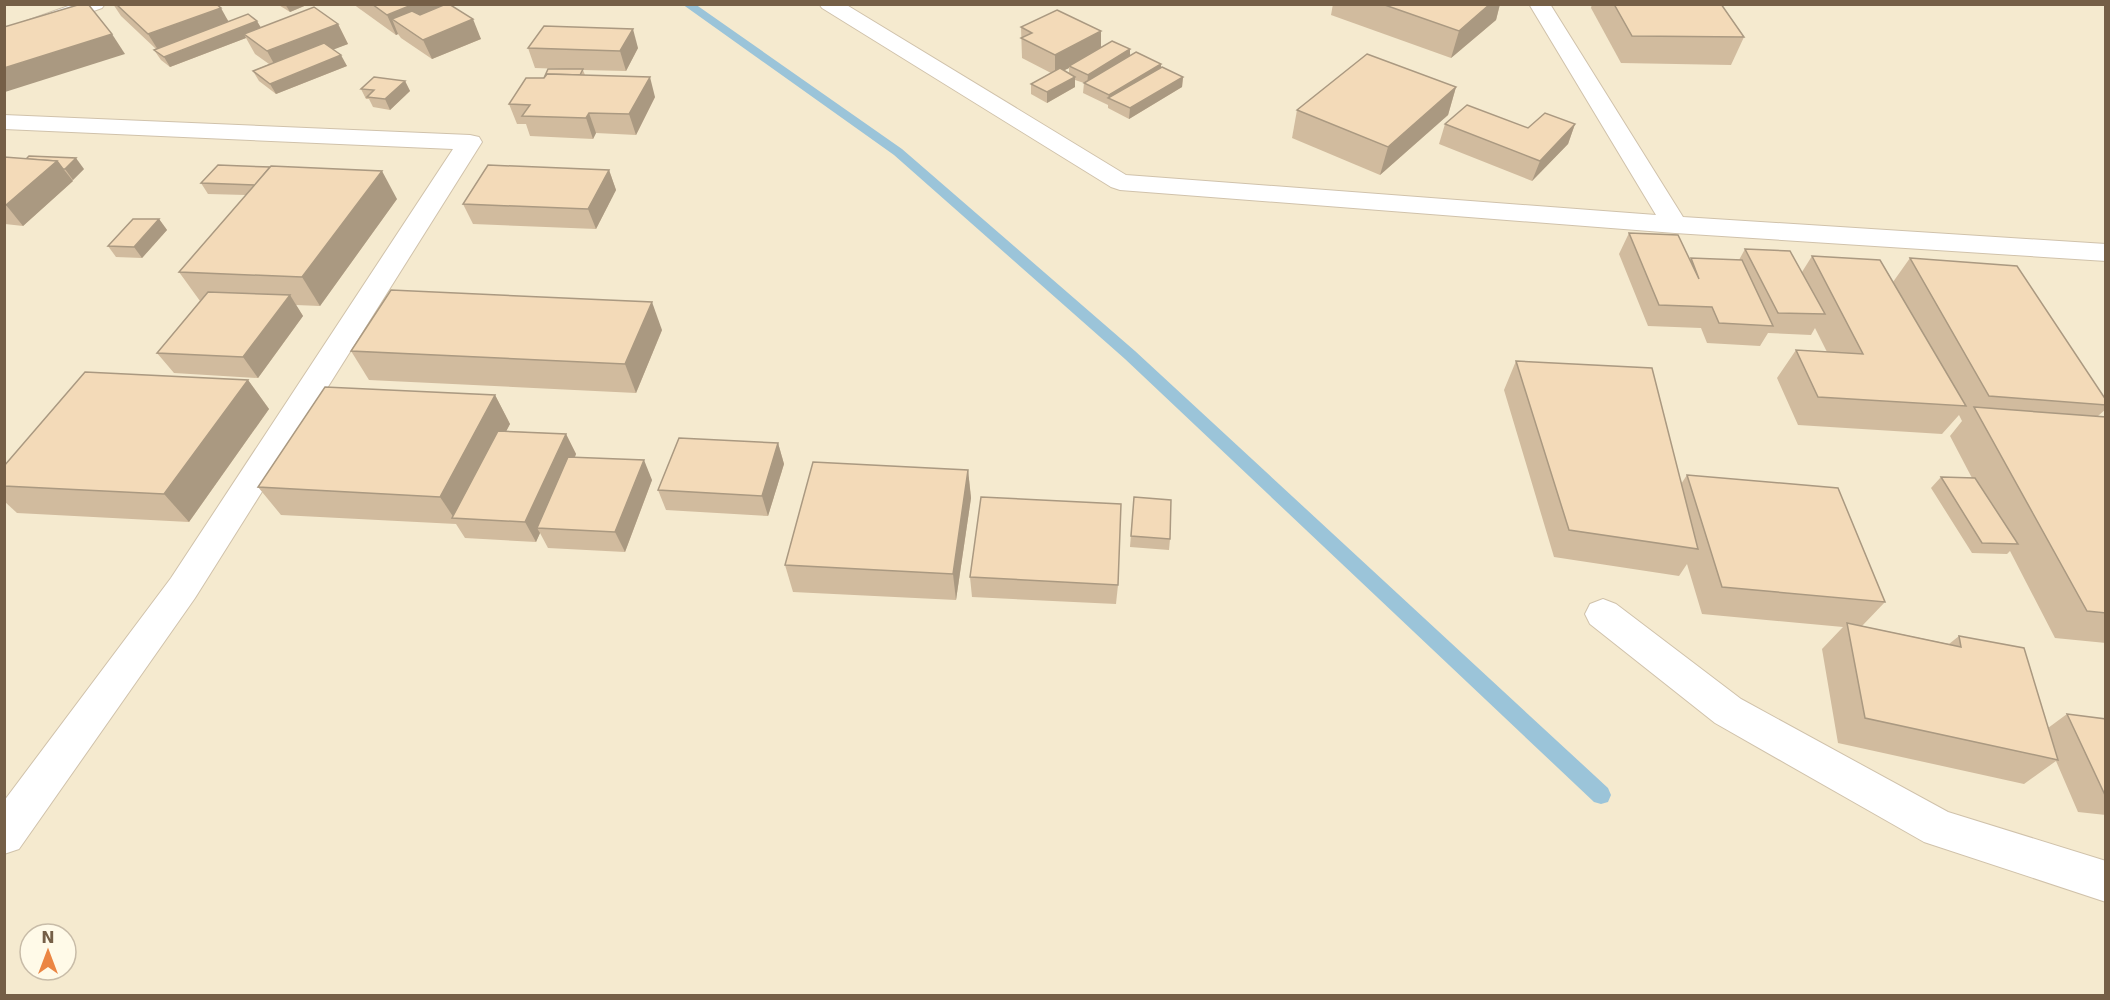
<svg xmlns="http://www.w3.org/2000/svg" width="2110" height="1000" viewBox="0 0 2110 1000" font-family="'DejaVu Sans',sans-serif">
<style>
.residential{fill:#f5eacf;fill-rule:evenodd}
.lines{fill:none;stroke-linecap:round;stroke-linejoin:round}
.stream{fill:#9bc4d9;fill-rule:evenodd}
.minor-casing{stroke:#d0c2ab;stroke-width:2}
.minor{fill:#fff;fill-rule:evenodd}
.wall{fill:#d1bb9e;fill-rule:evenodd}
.shaded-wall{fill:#aa9981}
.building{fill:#f3dab8;stroke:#aa9981;stroke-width:1.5}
</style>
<rect width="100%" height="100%" fill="#fdf7e1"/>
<path class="residential" d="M5,5H2105V995L5,996ZM30,934H66V970H30Z"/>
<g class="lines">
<polygon class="stream" points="682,4 695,4 902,149 1135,351 1608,788 1611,795 1608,802 1601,804 1594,802 1125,359 894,155"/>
<defs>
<g id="minor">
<polygon points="74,4 105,4 102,8 4,43 4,29"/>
<polygon points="819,4 845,4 1126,175 1656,215 1529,4 1550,4 1683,217 2106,244 2106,261 1675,233 1120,190 1111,187 822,8"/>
<polygon points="4,115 470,135 479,137 482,142 195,598 19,849 4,854 4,801 171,578 453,149 4,129"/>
<polygon points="1603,599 1616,604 1741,699 1948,812 2106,861 2106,902 1924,842 1715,723 1590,624 1585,614 1590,604"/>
</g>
</defs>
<use href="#minor" class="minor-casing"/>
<use href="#minor" class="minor"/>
</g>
<g class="wall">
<polygon points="113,4 216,4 229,22 261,27 338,24 348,44 333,49 347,66 276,94 259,81 253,71 269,64 255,54 246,38 170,67 161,60 154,50 156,49 121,16"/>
<polygon points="277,4 309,4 290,12"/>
<polygon points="353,4 443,4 481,39 432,59 401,38 398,34 396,35"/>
<polygon points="1333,4 1500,4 1496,20 1451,58 1331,15"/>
<polygon points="1592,4 1721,4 1744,37 1731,65 1621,63 1591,8"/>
<path d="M1021,27L1101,31V47L1130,49V56L1161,64V67L1183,77L1182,87L1129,119L1108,108V105L1083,93L1084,83L1075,80V87L1047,103L1031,94V84L1051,73L1022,58ZM1069,68V73L1064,70Z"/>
<polygon points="528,48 638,48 626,71 583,70 585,75 655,97 636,135 596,133 593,139 530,136 526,124 517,124 509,104 544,78 564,69 535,68"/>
<polygon points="405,81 410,91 390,110 373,107 369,99 366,99 361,89"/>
<polygon points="1456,87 1448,115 1380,175 1292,138 1297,110"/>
<polygon points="1445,124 1528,128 1575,124 1568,144 1532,181 1439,144"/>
<polygon points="4,157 84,169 73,180 72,180 73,181 23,226 5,224"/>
<polygon points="218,165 397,199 320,306 296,305 303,316 258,378 174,373 157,353 200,301 179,272 246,195 208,194 201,183"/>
<polygon points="609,170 616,190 596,229 473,224 463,204"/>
<polygon points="159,219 167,230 142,258 116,257 108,246"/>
<polygon points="1629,233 1690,260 1691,258 1739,260 1745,249 1802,272 1812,256 1893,282 1910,258 2106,400 2106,409 2098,416 2106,417 2106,643 2055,638 2010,551 2007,554 1972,553 1931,488 1941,477 1972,478 1950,436 1962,421 1959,415 1942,434 1798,425 1777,378 1796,350 1827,352 1815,328 1811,335 1768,333 1760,346 1707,343 1701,328 1648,326 1619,254"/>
<polygon points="662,330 636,393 369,380 351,351"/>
<polygon points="1516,361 1681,484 1687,475 1885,602 1862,626 1949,644 1959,636 2048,728 2067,714 2106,719 2106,815 2078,812 2056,761 2024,784 1838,743 1822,649 1843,627 1702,614 1687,564 1679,576 1554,557 1504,390"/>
<polygon points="248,380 269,409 189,522 17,513 4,501 4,466"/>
<polygon points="495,395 510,424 506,431 566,434 576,454 575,457 652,480 625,552 548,548 540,533 536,542 465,538 456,524 281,515 258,487"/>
<polygon points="778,443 784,464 768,516 666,510 658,490"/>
<polygon points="968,470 971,498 956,600 793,592 785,565"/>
<polygon points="1134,497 1170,539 1169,550 1130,547"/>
<polygon points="970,577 1118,585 1116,604 972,597"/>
</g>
<g class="shaded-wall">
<polygon points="285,4 309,4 290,12"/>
<polygon points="414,4 443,4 448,14 392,19 398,34 396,35 387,15"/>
<polygon points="1490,4 1500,4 1496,20 1451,58 1459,31"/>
<polygon points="221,8 232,28 160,53 148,34"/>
<polygon points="473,19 481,39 432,59 423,40"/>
<polygon points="257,21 263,31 244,34 246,38 170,67 164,57"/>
<polygon points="338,24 348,44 278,71 267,51"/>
<polygon points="633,29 638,48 626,71 620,51"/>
<polygon points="1101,31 1101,51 1069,66 1069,68 1055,75 1055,55"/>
<polygon points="112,34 125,54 5,92 4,91 4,68"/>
<polygon points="1130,49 1130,59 1087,85 1088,75"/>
<polygon points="341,55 347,66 276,94 270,84"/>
<polygon points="1161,64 1161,74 1108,98 1109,95"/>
<polygon points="650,77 655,97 636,135 629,114"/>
<polygon points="1075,77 1075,87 1047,103 1047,92"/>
<polygon points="1183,77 1182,87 1129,119 1130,108"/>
<polygon points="405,81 410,91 390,110 385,99"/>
<polygon points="1456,87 1448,115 1380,175 1388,147"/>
<polygon points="589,113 596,133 593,139 586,118"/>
<polygon points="1575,124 1568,144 1532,181 1540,161"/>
<polygon points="76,158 84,169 73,180 65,169"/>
<polygon points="57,161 73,181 23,226 6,205"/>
<polygon points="609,170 616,190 596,229 588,209"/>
<polygon points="382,171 397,199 320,306 302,277"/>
<polygon points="159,219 167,230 142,258 134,247"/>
<polygon points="290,295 303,316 258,378 243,357"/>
<polygon points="652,302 662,330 636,393 625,364"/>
<polygon points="248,380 269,409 189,522 164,494"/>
<polygon points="495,395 510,424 461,518 454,518 440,497"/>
<polygon points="566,434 576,454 543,528 537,528 540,533 536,542 525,522"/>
<polygon points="778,443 784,464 768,516 762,496"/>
<polygon points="644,460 652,480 625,552 615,532"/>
<polygon points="968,470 971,498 956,600 953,574"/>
</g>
<g class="building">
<polygon points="81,4 88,4 112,34 4,68 4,27"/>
<polygon points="116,4 216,4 221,8 148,34"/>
<polygon points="372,4 414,4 387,15"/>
<polygon points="446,4 449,4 473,19 423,40 392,19 412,11 420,15"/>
<polygon points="1382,4 1490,4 1459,31"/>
<polygon points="1614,4 1721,4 1744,37 1632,36"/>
<polygon points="314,7 338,24 267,51 244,34"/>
<polygon points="1057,10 1101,31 1055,55 1021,38 1032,33 1021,27"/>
<polygon points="248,14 257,21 164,57 154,50"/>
<polygon points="544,26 633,29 620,51 528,48"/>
<polygon points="1112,41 1130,49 1088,75 1069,66"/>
<polygon points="324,43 341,55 270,84 253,71"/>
<polygon points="1136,52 1161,64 1109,95 1084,83"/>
<polygon points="1367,54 1456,87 1388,147 1297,110"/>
<polygon points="1162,67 1183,77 1130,108 1108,98"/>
<polygon points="1060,68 1075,77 1047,92 1031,84"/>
<polygon points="548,69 583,69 580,75 547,74 544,78"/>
<polygon points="547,74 650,77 629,114 589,113 586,118 522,116 530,105 509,104 526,78 544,78"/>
<polygon points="374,77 405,81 385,99 367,97 374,90 361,89"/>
<polygon points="1467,105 1528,128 1545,113 1575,124 1540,161 1445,124"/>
<polygon points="29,156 76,158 65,169 63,169 57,161 26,159"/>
<polygon points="4,157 57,161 6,205 4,205"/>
<polygon points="218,165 270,167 255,185 201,183"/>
<polygon points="488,165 609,170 588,209 463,204"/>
<polygon points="271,166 382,171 302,277 179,272"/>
<polygon points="133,219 159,219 134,247 108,246"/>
<polygon points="1629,233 1678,235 1699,279 1691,258 1742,260 1773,326 1719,323 1712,307 1659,305"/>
<polygon points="1745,249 1790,251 1825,314 1778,313"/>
<polygon points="1812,256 1880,260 1966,406 1818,397 1796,350 1863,354"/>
<polygon points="1910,258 2017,266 2106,400 2106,405 1989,396"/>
<polygon points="391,290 652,302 625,364 351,351"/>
<polygon points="208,292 290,295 243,357 157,353"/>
<polygon points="1516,361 1652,368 1698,549 1569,530"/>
<polygon points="85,372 248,380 164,494 4,486 4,466"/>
<polygon points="325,387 495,395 440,497 258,487"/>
<polygon points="1974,407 2106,417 2106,613 2087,611"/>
<polygon points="498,431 566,434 525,522 452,518"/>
<polygon points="679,438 778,443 762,496 658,490"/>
<polygon points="568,457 644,460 615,532 537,528"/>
<polygon points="813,462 968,470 953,574 785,565"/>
<polygon points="1687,475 1838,488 1885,602 1722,587"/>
<polygon points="1941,477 1975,478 2018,544 1982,543"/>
<polygon points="981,497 1121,504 1118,585 970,577"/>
<polygon points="1134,497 1171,500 1170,539 1131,536"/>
<polygon points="1847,623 1961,647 1959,636 2024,648 2058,760 1865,718"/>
<polygon points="2067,714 2106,719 2106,795 2105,795"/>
</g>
<rect width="2110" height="1000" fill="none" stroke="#755f47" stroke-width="12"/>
<g transform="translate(48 952)"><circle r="28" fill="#fffae8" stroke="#c8bca8" stroke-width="1.5"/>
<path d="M0-4.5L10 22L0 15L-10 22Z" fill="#eb8542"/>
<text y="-9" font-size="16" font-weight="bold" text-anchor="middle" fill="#755f47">N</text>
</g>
</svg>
